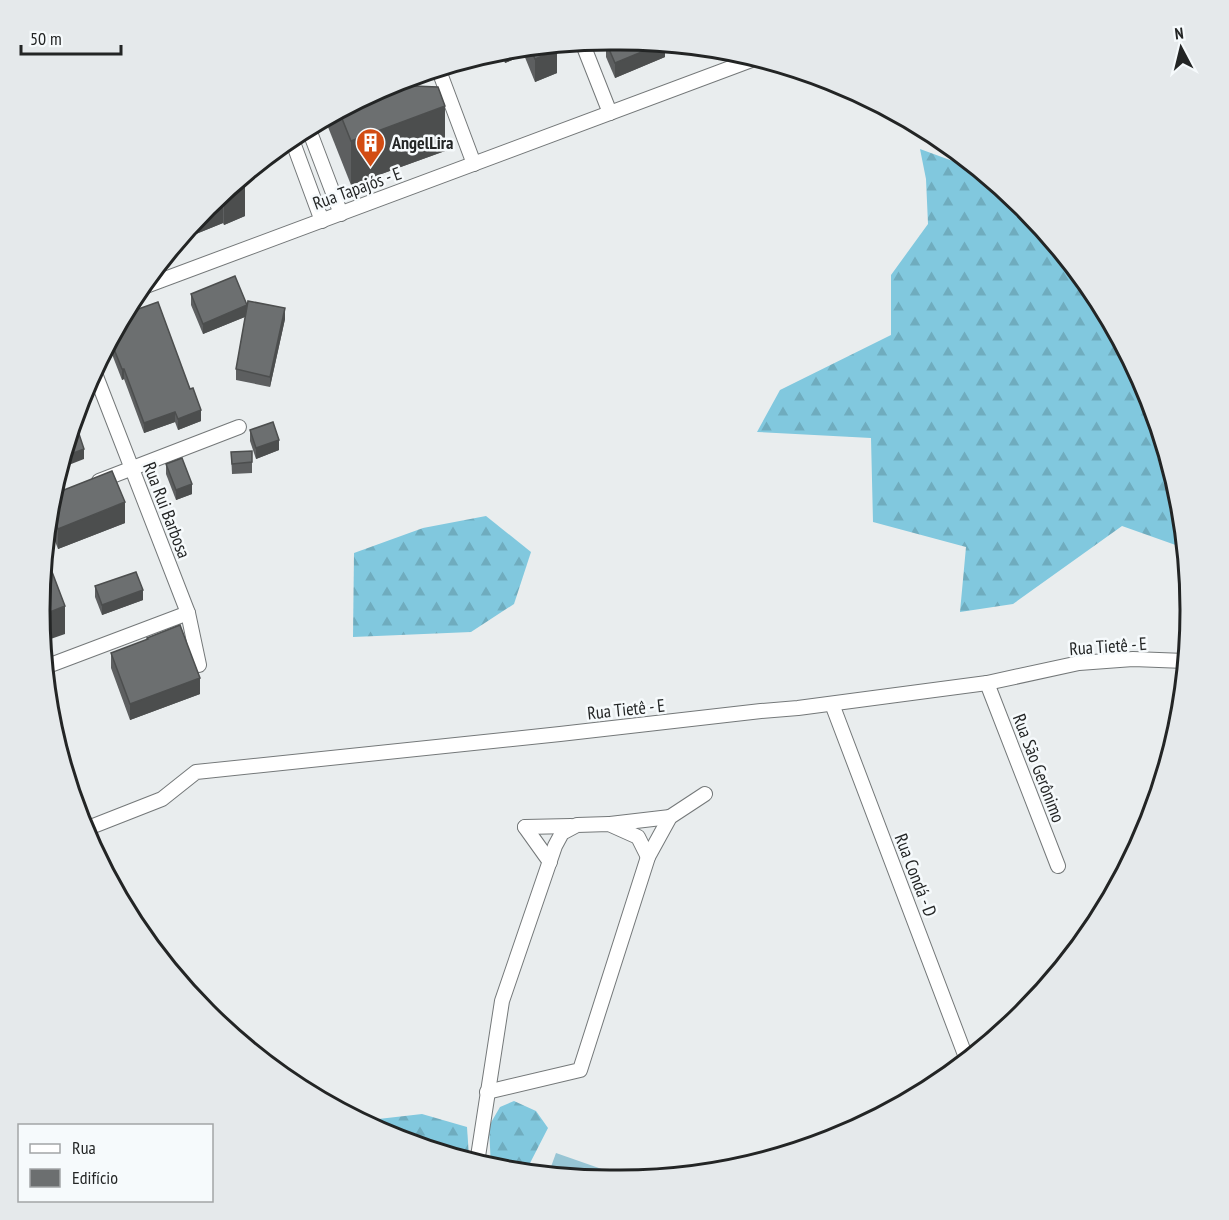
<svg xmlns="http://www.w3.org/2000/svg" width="1229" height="1220" viewBox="0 0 1229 1220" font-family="'PT Sans Narrow',sans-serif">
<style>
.forest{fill:url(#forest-firs)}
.park{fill:#97c5d4}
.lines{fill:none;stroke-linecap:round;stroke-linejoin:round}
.minor-casing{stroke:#747879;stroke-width:16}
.minor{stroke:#fff;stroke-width:14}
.wall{fill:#5d5f60}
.shaded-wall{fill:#4c4e4e}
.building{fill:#6c6f70;stroke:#4c4e4e;stroke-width:1.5}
.labels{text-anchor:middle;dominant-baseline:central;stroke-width:5;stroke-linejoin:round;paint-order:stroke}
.poi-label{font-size:18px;font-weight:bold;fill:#232525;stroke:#f6fafc;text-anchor:start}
.street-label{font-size:18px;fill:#232525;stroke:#f6fafc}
.rim{fill:none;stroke:#232525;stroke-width:3}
</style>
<defs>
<pattern id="forest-firs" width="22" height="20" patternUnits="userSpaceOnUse" patternTransform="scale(1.5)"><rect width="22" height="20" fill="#81c8de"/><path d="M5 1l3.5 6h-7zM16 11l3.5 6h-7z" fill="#6facbe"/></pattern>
</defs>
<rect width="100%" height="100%" fill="#e9edee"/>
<g class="forest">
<polygon points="920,149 980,171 1023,206 1094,292 1146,391 1179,498 1184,548 1122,526 1013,604 960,612 966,547 873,522 871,438 757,432 780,390 891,335 891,275 928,224 926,179"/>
<polygon points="486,516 531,552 514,604 471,632 353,637 354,553 423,528"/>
<polygon points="514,1101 536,1111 548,1128 528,1167 533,1173 499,1170 491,1168 489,1126 500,1107"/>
<polygon points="422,1114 467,1127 469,1157 467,1161 392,1138 361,1121"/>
</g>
<polygon class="park" points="556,1153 616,1174 614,1181 548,1175"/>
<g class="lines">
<defs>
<g id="minor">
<polyline points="582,42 610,113"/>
<polyline points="438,68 474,164"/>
<polyline points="308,127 341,214"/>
<polyline points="291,137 322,221"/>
<polyline points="138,289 757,58"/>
<polyline points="94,371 188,613 199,665"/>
<polyline points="99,481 239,427"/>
<polyline points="45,667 188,613"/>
<polyline points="987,683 1058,866"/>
<polyline points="832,704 967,1060"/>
<polyline points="610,824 670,817"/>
<polyline points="525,827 571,826"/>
<polyline points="525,827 550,862"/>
<polyline points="83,830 162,799 196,772 560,734 761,711 798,708 987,683 1079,663 1133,659 1185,661"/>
<polyline points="487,1092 580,1070 648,857 670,817 705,794"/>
<polyline points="477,1163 502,1001 555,846 562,833 577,825 609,824 638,837 648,857"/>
</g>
</defs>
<use href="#minor" class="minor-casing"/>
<use href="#minor" class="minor"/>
</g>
<g class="wall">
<polygon points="606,42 665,44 665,57 615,78 606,57"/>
<polygon points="555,44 557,73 535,82 524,55 505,63 499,50"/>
<polygon points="387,85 445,151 351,185 328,127 328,117"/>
<polygon points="244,175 245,216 224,225 223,223 191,236 189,232 183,235 206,206"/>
<polygon points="191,294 247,306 285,319 270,387 236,380 236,369 245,317 203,334 191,305"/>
<polygon points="124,314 201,421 178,430 175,422 144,433 124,379 122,380 108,344"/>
<polygon points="250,430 279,450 256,459 250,441"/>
<polygon points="231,452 252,462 252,473 232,474"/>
<polygon points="166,464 192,494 176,500 166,474"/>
<polygon points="50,499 125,523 58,549 48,523"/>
<polygon points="95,586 143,600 102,615 95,597"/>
<polygon points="147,638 200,694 130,720 111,668 111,653 147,640"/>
</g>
<g class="shaded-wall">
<polygon points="661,44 665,44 665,57 615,78 615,63"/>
<polygon points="524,47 524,55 505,63 505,49"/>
<polygon points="557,50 557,73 535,82 535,59"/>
<polygon points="445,106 445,151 351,185 351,141"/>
<polygon points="245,177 245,216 224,225 224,192 239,179"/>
<polygon points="223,192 223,223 191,236 191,225 206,206"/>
<polygon points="189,227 189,232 183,235"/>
<polygon points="247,305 247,316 203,334 203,324"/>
<polygon points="285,308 285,319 270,387 270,377"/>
<polygon points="122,369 124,369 124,379 122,380"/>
<polygon points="201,410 201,421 178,430 178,419"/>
<polygon points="175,412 175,422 144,433 144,423"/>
<polygon points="279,440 279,450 256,459 256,448"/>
<polygon points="84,449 84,459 61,468 61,462 63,457"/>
<polygon points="192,484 192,494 176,500 176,490"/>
<polygon points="125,502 125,523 58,549 58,529"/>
<polygon points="143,590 143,600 102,615 102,605"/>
<polygon points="65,606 65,634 42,642 40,616"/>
<polygon points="200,678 200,694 130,720 130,704"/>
</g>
<g class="building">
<polygon points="612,39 661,44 615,63 606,42"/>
<polygon points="555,44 557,50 535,59 530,47"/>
<polygon points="387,85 438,87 445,106 351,141 339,111"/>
<polygon points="235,276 247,305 203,324 191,294"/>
<polygon points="248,301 285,308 270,377 236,369"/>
<polygon points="158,302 190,389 193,388 201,410 178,419 175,412 144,423 124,369 122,369 110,339 124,314"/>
<polygon points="273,422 279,440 256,448 250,430"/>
<polygon points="78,431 84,449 63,457 70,434"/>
<polygon points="252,451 252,462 232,464 231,452"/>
<polygon points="182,458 192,484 176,490 166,464"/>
<polygon points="112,471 125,502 58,529 49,507 51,495"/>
<polygon points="45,548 48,555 46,556 65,606 40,616 39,610"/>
<polygon points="136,572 143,590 102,605 95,586"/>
<polygon points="180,625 200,678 130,704 111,653 148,639 147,638"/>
</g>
<defs>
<symbol id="building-pin" viewBox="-11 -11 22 30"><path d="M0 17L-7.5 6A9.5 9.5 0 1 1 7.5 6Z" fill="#d24c13" stroke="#f6fafc"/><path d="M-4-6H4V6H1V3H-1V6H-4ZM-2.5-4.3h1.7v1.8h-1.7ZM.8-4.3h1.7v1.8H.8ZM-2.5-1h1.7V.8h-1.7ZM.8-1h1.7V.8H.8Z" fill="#fff"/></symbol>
</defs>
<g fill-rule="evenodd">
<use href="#building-pin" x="354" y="126" width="33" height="45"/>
</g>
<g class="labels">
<g class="poi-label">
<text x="392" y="142">AngelLira</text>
</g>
<g class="street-label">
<text transform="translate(357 188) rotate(-20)">Rua Tapajós - E</text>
<text transform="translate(167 510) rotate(69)">Rua Rui Barbosa</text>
<text transform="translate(1108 646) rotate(-4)">Rua Tietê - E</text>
<text transform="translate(626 709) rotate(-6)">Rua Tietê - E</text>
<text transform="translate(1039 768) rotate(69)">Rua São Gerônimo</text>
<text transform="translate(916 875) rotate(69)">Rua Condá - D</text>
</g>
</g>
<path d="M0 0H1229V1220H0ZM610 50H620A560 560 0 0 1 1180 610V610A560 560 0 0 1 620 1170H610A560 560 0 0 1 50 610V610A560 560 0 0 1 610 50Z" fill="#e5e9eb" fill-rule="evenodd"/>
<path class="rim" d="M610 50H620A560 560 0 0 1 1180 610V610A560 560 0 0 1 620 1170H610A560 560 0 0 1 50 610V610A560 560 0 0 1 610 50Z"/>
<rect x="18" y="1124" width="195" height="78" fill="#f6fafc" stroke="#a2a5a6" stroke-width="1.5"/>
<rect x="30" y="1144" width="30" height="9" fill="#ffffff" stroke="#a2a5a6" stroke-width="1.5"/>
<text x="72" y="1154" font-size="18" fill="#232525">Rua</text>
<rect x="30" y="1169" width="30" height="18" fill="#6c6f70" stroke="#a2a5a6" stroke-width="1.5"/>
<text x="72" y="1184" font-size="18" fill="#232525">Edifício</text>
<g transform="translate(1181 48) rotate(353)" stroke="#f6fafc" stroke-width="4.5" paint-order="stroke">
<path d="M0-4.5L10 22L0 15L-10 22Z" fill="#232525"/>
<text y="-9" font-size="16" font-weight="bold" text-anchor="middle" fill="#232525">N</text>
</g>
<path d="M21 45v9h100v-9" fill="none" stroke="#232525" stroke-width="3"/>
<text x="30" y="45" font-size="18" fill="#232525" stroke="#f6fafc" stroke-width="4.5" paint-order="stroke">50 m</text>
</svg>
